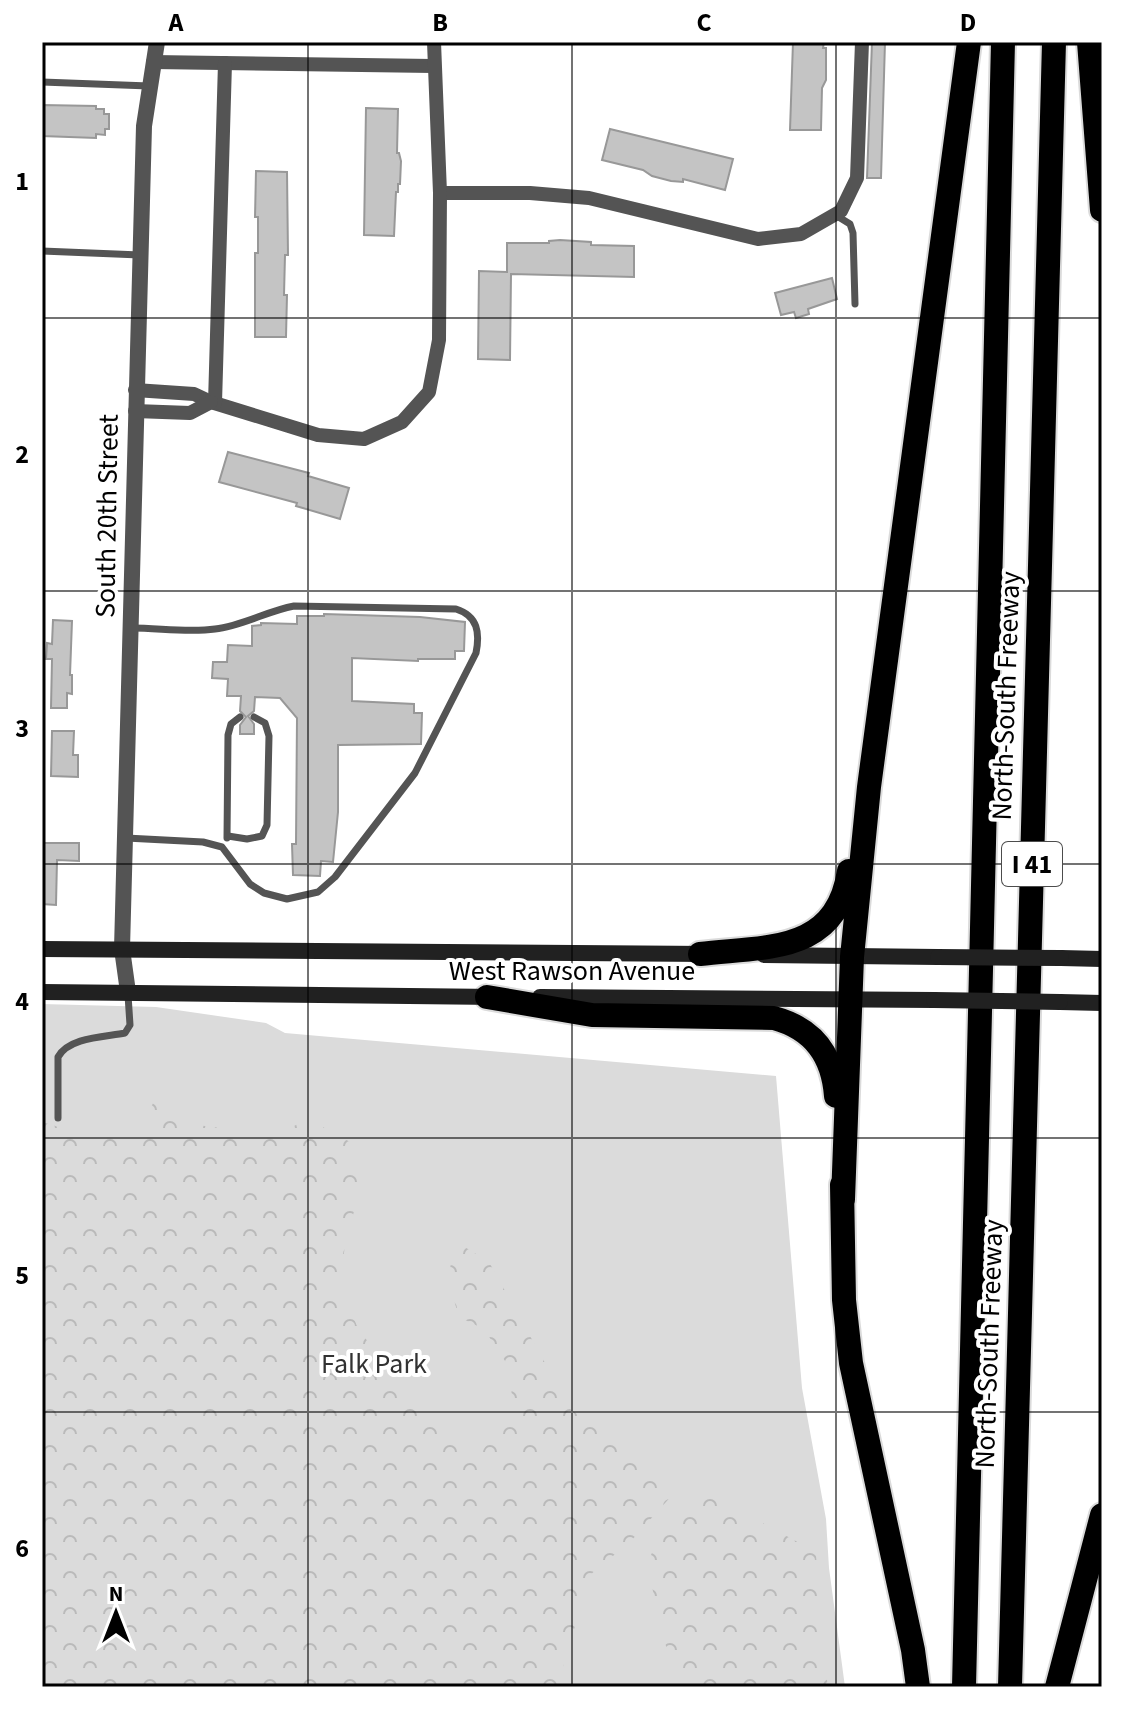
<svg xmlns="http://www.w3.org/2000/svg" width="1144" height="1729" viewBox="0 0 1144 1729" font-family="'Source Sans 3',sans-serif">
<style>
.green{fill:#dbdbdb}
.forest{fill:url(#forest-crowns)}
.building{fill:#c4c4c4;stroke:#989898;stroke-width:2}
.lines{fill:none;stroke-linecap:round;stroke-linejoin:round}
.motorway-casing{stroke:#dbdbdb;stroke-width:28}
.service{stroke:#545454;stroke-width:7}
.minor{stroke:#545454;stroke-width:14}
.tertiary{stroke:#545454;stroke-width:16}
.secondary{stroke:#212121;stroke-width:16}
.motorway{stroke:#000;stroke-width:24}
.secondary-bridge{stroke:#212121;stroke-width:16}
.grid{fill:none;stroke:#000;stroke-width:2;stroke-opacity:0.55}
.labels{text-anchor:middle;dominant-baseline:central;stroke-width:8;stroke-linejoin:round;paint-order:stroke}
.shield{fill:#fff;stroke:#4c4c4c;stroke-width:2}
.shield-label{font-size:26px;font-weight:bold;fill:#000}
.street-label{font-size:28px;fill:#000;stroke:#fff}
.park-label{font-size:28px;fill:#323232;stroke:#fff}
.neatline{fill:none;stroke:#000;stroke-width:3}
.grid-label{font-size:26px;text-anchor:middle;font-weight:bold;fill:#000}
</style>
<defs>
<pattern id="forest-crowns" width="20" height="18" patternUnits="userSpaceOnUse" patternTransform="scale(2)"><rect width="20" height="18" fill="#dbdbdb"/><path d="M2 6a3 3 0 1 1 6 0M12 15a3 3 0 1 1 6 0" fill="none" stroke="#bababa"/></pattern>
</defs>
<rect width="100%" height="100%" fill="#fff"/>
<polygon class="green" points="42,1004 156,1007 266,1023 285,1033 776,1076 802,1388 826,1519 829,1568 845,1687 42,1687"/>
<g class="forest">
<polygon points="154,1101 175,1122 220,1128 262,1142 308,1119 352,1143 360,1189 345,1245 340,1283 347,1302 357,1326 377,1355 391,1386 477,1459 513,1407 509,1367 484,1329 459,1317 448,1280 455,1241 489,1262 571,1410 683,1483 631,1541 590,1575 557,1687 42,1687 42,1122 82,1134 140,1131"/>
<polygon points="695,1491 724,1502 816,1552 820,1632 828,1687 683,1687 670,1663 647,1566 658,1536"/>
</g>
<g class="building">
<polygon points="793,42 824,42 823,48 826,48 826,80 822,88 821,130 790,130"/>
<polygon points="872,42 885,42 881,178 867,178"/>
<polygon points="42,105 96,106 96,109 104,109 104,114 109,114 109,129 105,129 105,135 96,134 96,138 42,136"/>
<polygon points="366,108 398,109 397,153 399,153 401,161 400,184 398,184 398,192 396,192 394,236 364,235"/>
<polygon points="610,129 733,159 725,190 683,179 683,182 671,181 652,176 643,170 602,160"/>
<polygon points="256,171 287,172 288,255 285,255 284,295 287,295 286,337 255,337 255,253 258,253 258,217 255,217"/>
<polygon points="560,240 591,242 591,245 634,246 634,277 511,274 510,360 478,359 479,271 507,272 507,243 549,243 549,241"/>
<polygon points="832,278 837,299 808,309 809,314 796,318 794,312 781,315 775,293"/>
<polygon points="228,452 309,473 308,476 349,488 340,519 296,506 297,503 219,482"/>
<polygon points="324,614 420,617 465,622 464,651 455,651 455,659 418,659 418,661 352,658 352,701 414,704 414,713 422,713 421,744 338,745 338,812 333,862 321,861 320,876 293,875 292,844 296,844 297,718 280,698 255,697 254,711 248,716 254,724 254,734 240,734 240,725 246,717 240,711 241,696 227,696 228,679 212,678 213,662 227,662 228,645 252,646 252,626 261,625 261,623 297,624 297,616 324,616"/>
<polygon points="53,620 72,621 70,675 72,675 72,694 67,693 67,708 51,708 52,659 46,659 47,643 52,644"/>
<polygon points="52,731 74,731 73,755 78,755 78,777 51,776"/>
<polygon points="42,843 79,843 79,861 57,860 56,905 42,904"/>
</g>
<g class="lines">
<defs>
<g id="motorway">
<polyline points="1089,42 1102,210"/>
<path d="M700,954C767,946 836,954 849,871"/>
<path d="M487,997L592,1015L774,1018C814,1029 833,1056 836,1096"/>
<polyline points="842,1185 844,1300 851,1363 913,1650 918,1687"/>
<polyline points="843,1199 852,957 869,787 969,42"/>
<polyline points="964,1687 1003,42"/>
<polyline points="1010,1687 1054,42"/>
<polyline points="1057,1687 1102,1515"/>
</g>
</defs>
<use href="#motorway" class="motorway-casing"/>
<g class="service">
<polyline points="42,82 149,86"/>
<polyline points="837,216 850,224 853,233 855,304"/>
<polyline points="42,251 140,255"/>
<polyline points="228,836 247,839 262,836 267,825 269,736 265,723 254,717"/>
<path d="M126,838L203,842L222,847L250,884L264,893L287,899L318,892L335,877L415,773L476,653C480,633 478,616 456,609L294,606C267,611 242,626 215,629C189,633 159,628 132,628"/>
<polyline points="227,838 228,735 231,724 240,717"/>
<path d="M58,1118V1057C69,1037 105,1037 125,1033L130,1025L128,995"/>
</g>
<g class="minor">
<polyline points="153,62 433,66"/>
<polyline points="440,193 530,193 589,198 758,239 801,234 841,211 857,178 862,42"/>
<polyline points="135,390 194,394 211,402 318,435 364,439 402,422 429,392 439,340 440,193 434,42"/>
<polyline points="215,403 225,63"/>
<polyline points="135,411 190,413 211,402"/>
</g>
<polyline class="tertiary" points="128,992 122,949 144,126 157,42"/>
<g class="secondary">
<polyline points="42,949 708,954"/>
<polyline points="764,955 938,957"/>
<polyline points="1061,958 1102,959"/>
<polyline points="42,992 497,997"/>
<polyline points="540,997 934,1000"/>
<polyline points="1060,1002 1102,1003"/>
</g>
<use href="#motorway" class="motorway"/>
<g class="secondary-bridge">
<polyline points="938,957 1061,958"/>
<polyline points="934,1000 1060,1002"/>
</g>
</g>
<path class="grid" d="M308,42V1687M572,42V1687M836,42V1687M42,318H1102M42,591H1102M42,864H1102M42,1138H1102M42,1412H1102"/>
<g class="labels">
<rect class="shield" x="1002" y="842" width="60" height="44" rx="6"/>
<g class="shield-label">
<text x="1032" y="864">I 41</text>
</g>
<g class="street-label">
<text transform="translate(107 516) rotate(-89)">South 20th Street</text>
<text transform="translate(1006 696) rotate(-88)">North-South Freeway</text>
<text x="572" y="971">West Rawson Avenue</text>
<text transform="translate(989 1344) rotate(-88)">North-South Freeway</text>
</g>
<g class="park-label">
<text x="374" y="1364">Falk Park</text>
</g>
</g>
<rect width="1144" height="1729" fill="none" stroke="#ffffff" stroke-width="88"/>
<g transform="translate(116 1613)" stroke="#ffffff" stroke-width="6" paint-order="stroke">
<path d="M0-6L14 30L0 20L-14 30Z" fill="#000000"/>
<text y="-12" font-size="22" font-weight="bold" text-anchor="middle" fill="#000000">N</text>
</g>
<rect x="44" y="44" width="1056" height="1641" class="neatline"/>
<g class="grid-label">
<text x="176" y="31">A</text>
<text x="440" y="31">B</text>
<text x="704" y="31">C</text>
<text x="968" y="31">D</text>
<text x="22" y="190">1</text>
<text x="22" y="463">2</text>
<text x="22" y="737">3</text>
<text x="22" y="1010">4</text>
<text x="22" y="1284">5</text>
<text x="22" y="1557">6</text>
</g>
</svg>
